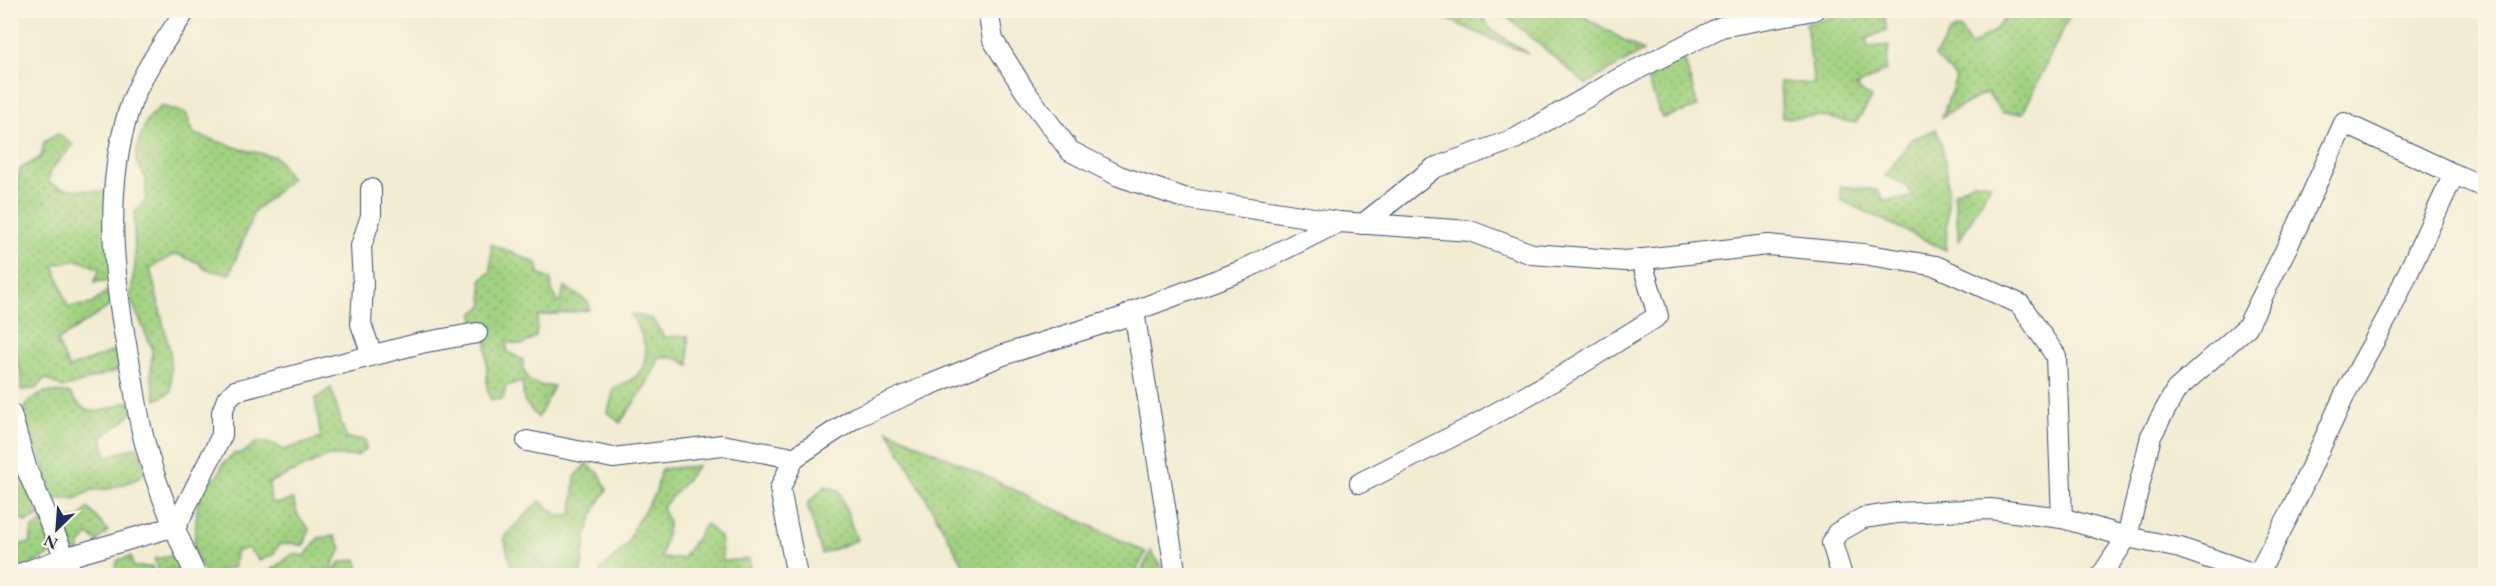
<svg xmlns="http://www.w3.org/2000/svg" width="2496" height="586" viewBox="0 0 2496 586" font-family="'EB Garamond',serif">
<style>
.grass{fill:url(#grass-dots);stroke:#5e806f;stroke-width:1.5}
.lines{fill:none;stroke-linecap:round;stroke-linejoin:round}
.minor-casing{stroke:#3b4b70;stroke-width:22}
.minor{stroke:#fff;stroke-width:20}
</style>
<defs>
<pattern id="grass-dots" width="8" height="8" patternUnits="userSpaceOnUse" patternTransform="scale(1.5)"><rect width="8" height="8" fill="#a1d280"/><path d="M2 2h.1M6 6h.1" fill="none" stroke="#82ab6c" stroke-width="1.8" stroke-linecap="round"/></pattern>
</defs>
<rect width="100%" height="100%" fill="#fcf5e5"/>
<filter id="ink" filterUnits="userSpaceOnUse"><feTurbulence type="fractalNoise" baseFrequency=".0167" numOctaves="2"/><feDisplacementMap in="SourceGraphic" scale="12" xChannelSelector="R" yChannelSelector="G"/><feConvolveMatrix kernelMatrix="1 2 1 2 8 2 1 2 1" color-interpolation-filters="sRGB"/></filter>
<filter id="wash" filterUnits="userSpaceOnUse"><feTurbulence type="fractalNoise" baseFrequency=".008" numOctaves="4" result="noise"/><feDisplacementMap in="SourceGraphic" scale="24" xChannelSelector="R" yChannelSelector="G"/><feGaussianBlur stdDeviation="1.35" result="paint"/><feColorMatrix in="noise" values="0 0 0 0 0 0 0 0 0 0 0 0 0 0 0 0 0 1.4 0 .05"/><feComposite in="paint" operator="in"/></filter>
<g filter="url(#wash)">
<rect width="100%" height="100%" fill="#f3ecd3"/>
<g class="grass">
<polygon points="1430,11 1481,11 1489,28 1529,54 1489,38"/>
<polygon points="1500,11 1583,11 1579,14 1643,51 1586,84"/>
<polygon points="1855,11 1875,11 1885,15 1886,30 1866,39 1868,47 1889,45 1886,70 1856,87 1872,98 1856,123 1819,116 1782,118 1780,82 1814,84 1806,24"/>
<polygon points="2011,11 2072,11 2023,113 2002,113 1987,92 1942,117 1956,78 1935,56 1950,32 1960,28 1971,46 1993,32"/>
<polygon points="1684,58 1698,107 1662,118 1644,72"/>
<polygon points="161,106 186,113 194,134 241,149 276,157 291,179 254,212 230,274 206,270 199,263 176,254 150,268 170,352 171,392 156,400 151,375 152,348 130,298 135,265 134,213 146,200 146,179 136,161 138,144 147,120"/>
<path d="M1936,129C1953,168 1947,208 1946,250L1841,200L1840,186L1877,190L1884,201L1914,197L1905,184L1885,176L1912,139Z"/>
<polygon points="58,134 73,145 53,167 47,182 61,188 114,193 116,280 94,282 100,269 78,260 54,265 68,307 92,304 106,292 116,291 110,306 57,341 69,368 119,349 130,366 63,388 45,378 36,389 21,390 21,372 11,345 11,214 20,169 41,157 44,142"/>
<polygon points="1973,182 1991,184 1959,241 1954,193"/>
<polygon points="491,244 537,263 540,275 551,279 552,290 558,302 561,302 564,286 588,302 589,310 538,316 536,336 522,345 506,342 508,352 523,360 523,368 529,381 542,386 554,386 538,418 524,401 522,381 506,386 503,399 491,400 487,388 486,330 474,320 474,313 483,306 481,280 491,271"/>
<path d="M631,314L652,319L664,337L688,336L689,365L676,358H660L646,385L620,423L608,412L614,388C621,384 635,380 639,373C654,353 641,333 631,314Z"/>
<polygon points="331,388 346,438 365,440 366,449 357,456 328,456 269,483 271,503 281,503 293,499 298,516 309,529 304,546 291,543 279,545 274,554 260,561 248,548 236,552 235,567 207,575 197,561 194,544 198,501 204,487 219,474 222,465 233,454 243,453 258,441 276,445 283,450 321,438 315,399"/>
<path d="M45,392L70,393C88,422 103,410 130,401L133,411L124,421L102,437L106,457L136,447L148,468L137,479L110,489L92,490L75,499H54L41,457L19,418L29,401Z"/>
<polygon points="888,430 1146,552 1134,575 969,575"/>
<polygon points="11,439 41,515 25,522 17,515 11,517"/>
<path d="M586,464L600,474L607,490C587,516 584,544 581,575H513L504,537L540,501L558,516L572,514L575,477Z"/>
<polygon points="698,466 662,508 669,522 661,558 683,558 706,524 720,537 723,561 749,559 751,575 601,575 601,570 627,545 635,525 656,492 661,469"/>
<polygon points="825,486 839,490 857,540 822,554 807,504"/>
<polygon points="88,508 108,531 97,541 88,535 80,545 77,562 65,521 80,518"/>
<polygon points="49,517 56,551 11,576 11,546 30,543 32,529"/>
<polygon points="334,536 342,549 333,563 334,572 317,569 311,575 265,575 293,554 305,556 318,538"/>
<polygon points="1151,551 1167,575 1139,576"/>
<polygon points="181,554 199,575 177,575 172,568 159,573 154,559"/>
<polygon points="131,556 133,567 152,567 156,575 117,575 115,568 118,560"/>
<polygon points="357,559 359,575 334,575 339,563"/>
</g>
</g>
<g filter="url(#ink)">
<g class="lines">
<defs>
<g id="minor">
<path d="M186,10C165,41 139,76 128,113C104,193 113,274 128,355C133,379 136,403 141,427C152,477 174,529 196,576"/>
<polyline points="988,10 993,40 1025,91 1070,151 1119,176 1184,198 1339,222 1470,231 1532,254 1626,261 1768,245 1863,254 1936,266 2020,304 2056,356 2062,518"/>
<polyline points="371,189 371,216 361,246 363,285 361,324 372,355"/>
<polyline points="1363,224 1434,168 1515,139 1620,78 1721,27 1814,10"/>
<polyline points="1134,311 1176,576"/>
<polyline points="11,414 27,470 73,576"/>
<polyline points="527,441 613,458 722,445 794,458"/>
<polyline points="1360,483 1471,427 1562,376 1658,316 1641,259"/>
<polyline points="14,576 64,558 176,526 222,435 222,412 227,399 235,391 421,343 477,333"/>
<polyline points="797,576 780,489 794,458 856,417 927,386 1003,355 1124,317 1134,311 1241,271 1339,222"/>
<polyline points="1842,576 1832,543 1837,533 1863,518 1897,513 1990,509 2062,518 2127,537 2180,548 2260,576"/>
<polyline points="2101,576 2127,537 2151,436 2176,390 2247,327 2297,227 2344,123 2454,174"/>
<polyline points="2257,576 2289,515 2346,392 2388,316 2454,174 2486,188"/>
</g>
</defs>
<use href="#minor" class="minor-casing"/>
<use href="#minor" class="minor"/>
</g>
</g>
<rect width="2496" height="586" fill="none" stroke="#fcf5e5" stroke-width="36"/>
<g transform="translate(57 529) rotate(205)" stroke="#fcf5e5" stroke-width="4.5" paint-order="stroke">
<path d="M0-4.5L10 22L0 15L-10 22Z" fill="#1b2f5e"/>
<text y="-9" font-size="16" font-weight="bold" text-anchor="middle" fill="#1b2f5e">N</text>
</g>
</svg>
